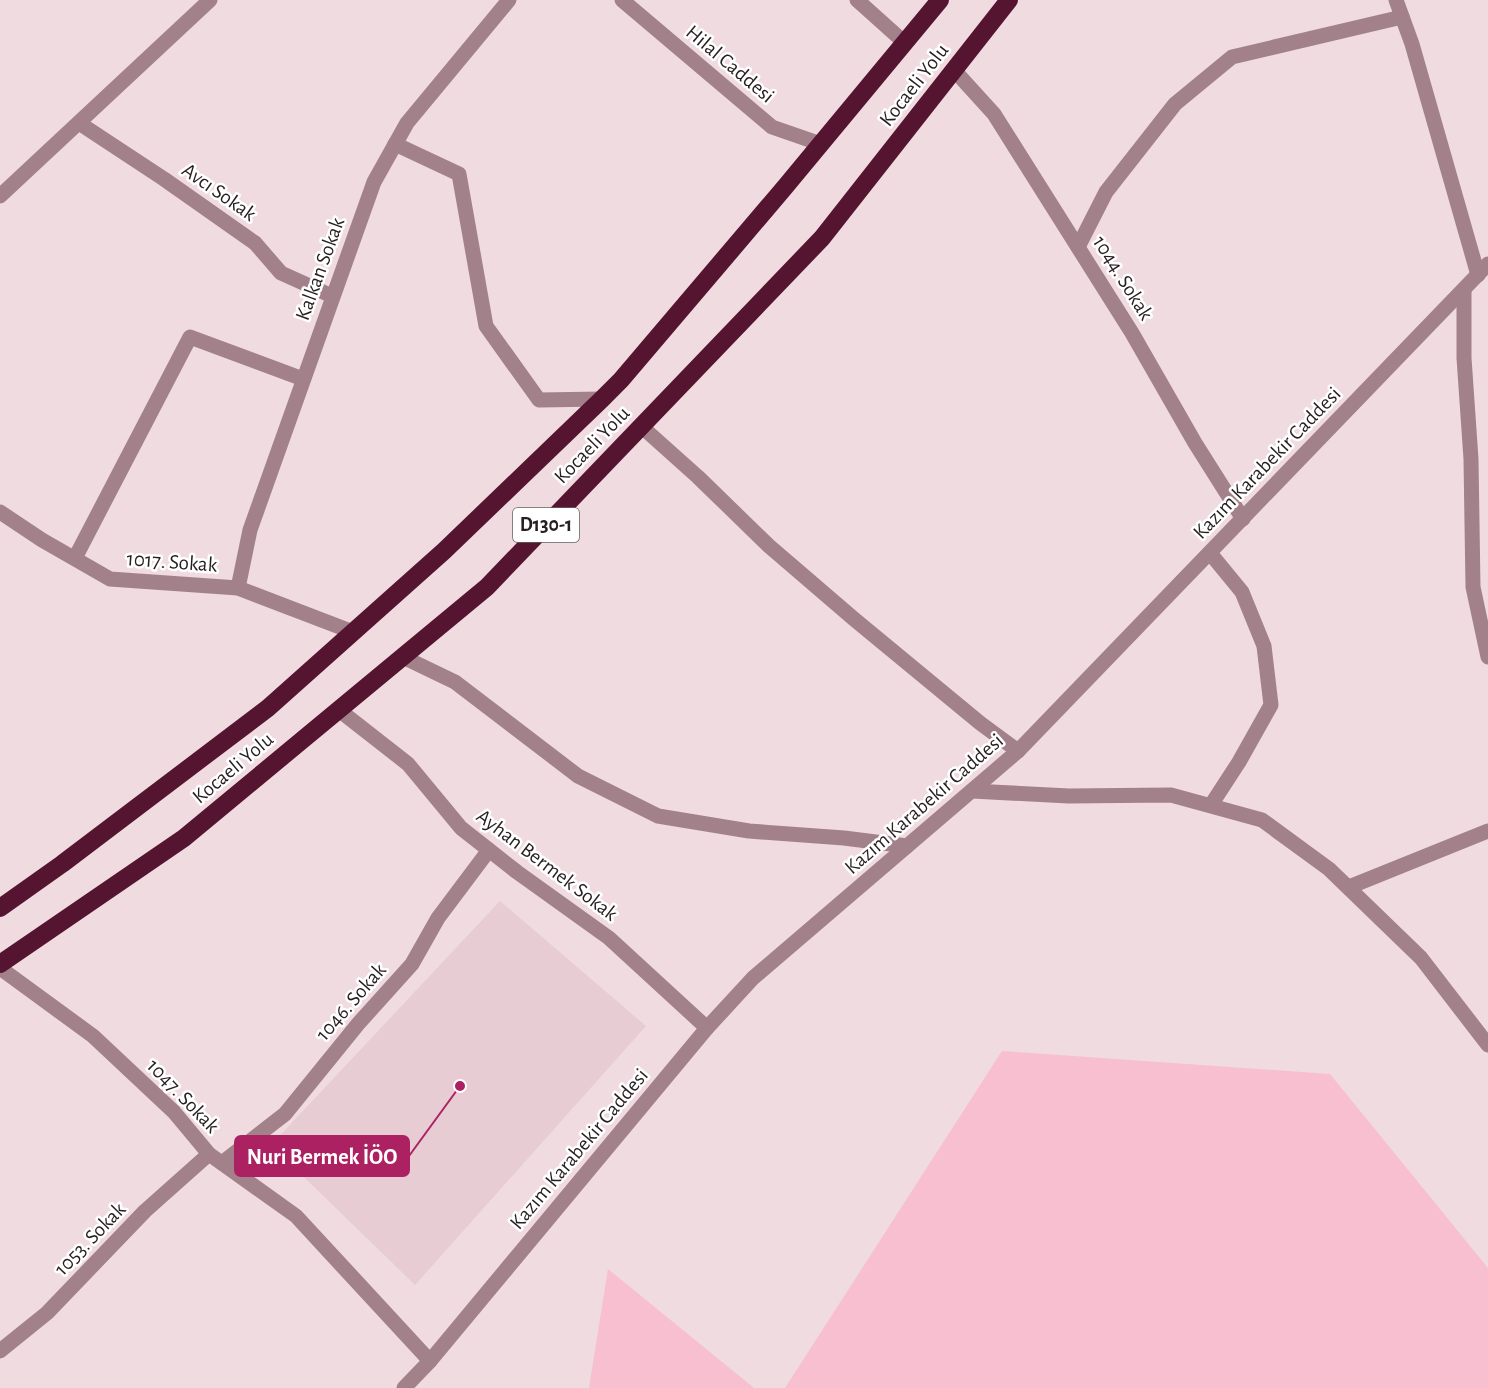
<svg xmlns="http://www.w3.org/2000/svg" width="1488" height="1388" viewBox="0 0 1488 1388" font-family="'Alegreya Sans',sans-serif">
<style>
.built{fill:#e8ccd4}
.green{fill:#f7bfd0}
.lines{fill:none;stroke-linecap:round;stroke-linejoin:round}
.minor{stroke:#a3818b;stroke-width:15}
.highway{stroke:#55142f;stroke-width:18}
.labels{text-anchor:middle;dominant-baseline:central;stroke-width:5;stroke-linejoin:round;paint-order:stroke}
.shield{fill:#fff;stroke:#676264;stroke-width:1.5}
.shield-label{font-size:20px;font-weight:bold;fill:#261f21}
.street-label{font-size:21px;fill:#261f21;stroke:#fff}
.leader{fill:none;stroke:#ac2161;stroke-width:2}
.callout-dot{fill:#ac2161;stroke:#fff;stroke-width:2}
.callout{fill:#ac2161;stroke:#ac2161;stroke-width:2}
.callout-label{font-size:22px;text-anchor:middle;font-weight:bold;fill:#fff}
</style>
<rect width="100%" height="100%" fill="#efdbe0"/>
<polygon class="built" points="500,901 646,1026 415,1285 271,1145"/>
<g class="green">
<polygon points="1002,1051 1330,1074 1488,1268 1488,1388 785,1388"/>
<polygon points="608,1269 754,1388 589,1388"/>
</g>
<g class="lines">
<g class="minor">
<polyline points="622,0 772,127 821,144"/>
<polyline points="857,0 905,43"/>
<polyline points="1396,0 1412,44 1478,275"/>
<polyline points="954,70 994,114 1132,333 1195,443 1243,519"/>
<polyline points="79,123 164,179 255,243 281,273 332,296"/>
<polyline points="395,144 459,174 486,326 539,400 602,399"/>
<polyline points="0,196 210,0"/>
<polyline points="1078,247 1106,192 1175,104 1232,57 1402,17"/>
<polyline points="1464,290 1464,358 1471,459 1473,587 1488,657"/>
<polyline points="641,426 698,477 769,546 854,619 980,723 1018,751"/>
<polyline points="0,512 42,540 110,579 238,588 353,632"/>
<polyline points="1210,553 1242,592 1264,646 1271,705 1239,762 1211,805"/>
<polyline points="75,558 190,337 303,379"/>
<polyline points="238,588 250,530 374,182 407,123 509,0"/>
<polyline points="403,657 455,682 578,776 658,816 749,831 844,838 907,846"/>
<polyline points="339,710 408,764 461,828 517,872 609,938 707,1028"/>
<polyline points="972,791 1069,796 1171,795 1262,820 1329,869 1421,958 1488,1045"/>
<polyline points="1349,887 1488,831"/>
<polyline points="0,968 93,1036 174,1112 209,1154 296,1216 430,1361"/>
<polyline points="222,1163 285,1114 358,1024 412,964 438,918 489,850"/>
<polyline points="0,1351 47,1313 145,1211 209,1154"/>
<polyline points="404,1388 430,1361 707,1028 753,978 1018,751 1488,264"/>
</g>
<g class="highway">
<polyline points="0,908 62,864 268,708 444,551 602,399 621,380 785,187 940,0"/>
<polyline points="0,964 184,838 487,587 822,238 1009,0"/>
</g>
</g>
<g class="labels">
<rect class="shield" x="513" y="508" width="66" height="34" rx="4.5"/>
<g class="shield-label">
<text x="546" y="525">D130-1</text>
</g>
<g class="street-label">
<text transform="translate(730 64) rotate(40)">Hilal Caddesi</text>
<text transform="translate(914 85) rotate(-52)">Kocaeli̇ Yolu</text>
<text transform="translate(219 192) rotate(35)">Avcı Sokak</text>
<text transform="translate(320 269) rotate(-70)">Kalkan Sokak</text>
<text transform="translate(1123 278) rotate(58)">1044. Sokak</text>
<text transform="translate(592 445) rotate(-46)">Kocaeli̇ Yolu</text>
<text transform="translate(1267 463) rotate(-46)">Kazım Karabekir Caddesi</text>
<text transform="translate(172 562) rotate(4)">1017. Sokak</text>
<text transform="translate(233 768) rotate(-40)">Kocaeli̇ Yolu</text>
<text transform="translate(924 804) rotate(-41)">Kazım Karabekir Caddesi</text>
<text transform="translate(547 865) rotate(37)">Ayhan Bermek Sokak</text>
<text transform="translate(351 1002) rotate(-49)">1046. Sokak</text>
<text transform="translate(183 1096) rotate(46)">1047. Sokak</text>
<text transform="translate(579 1149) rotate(-50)">Kazım Karabekir Caddesi</text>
<text transform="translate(90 1239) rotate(-46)">1053. Sokak</text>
</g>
</g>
<path class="leader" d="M460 1086L409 1156"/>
<circle class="callout-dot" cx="460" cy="1086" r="6"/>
<rect class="callout" x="235" y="1136" width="174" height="40" rx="6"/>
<g class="callout-label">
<text x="322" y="1164">Nuri Bermek İÖO</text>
</g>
</svg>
